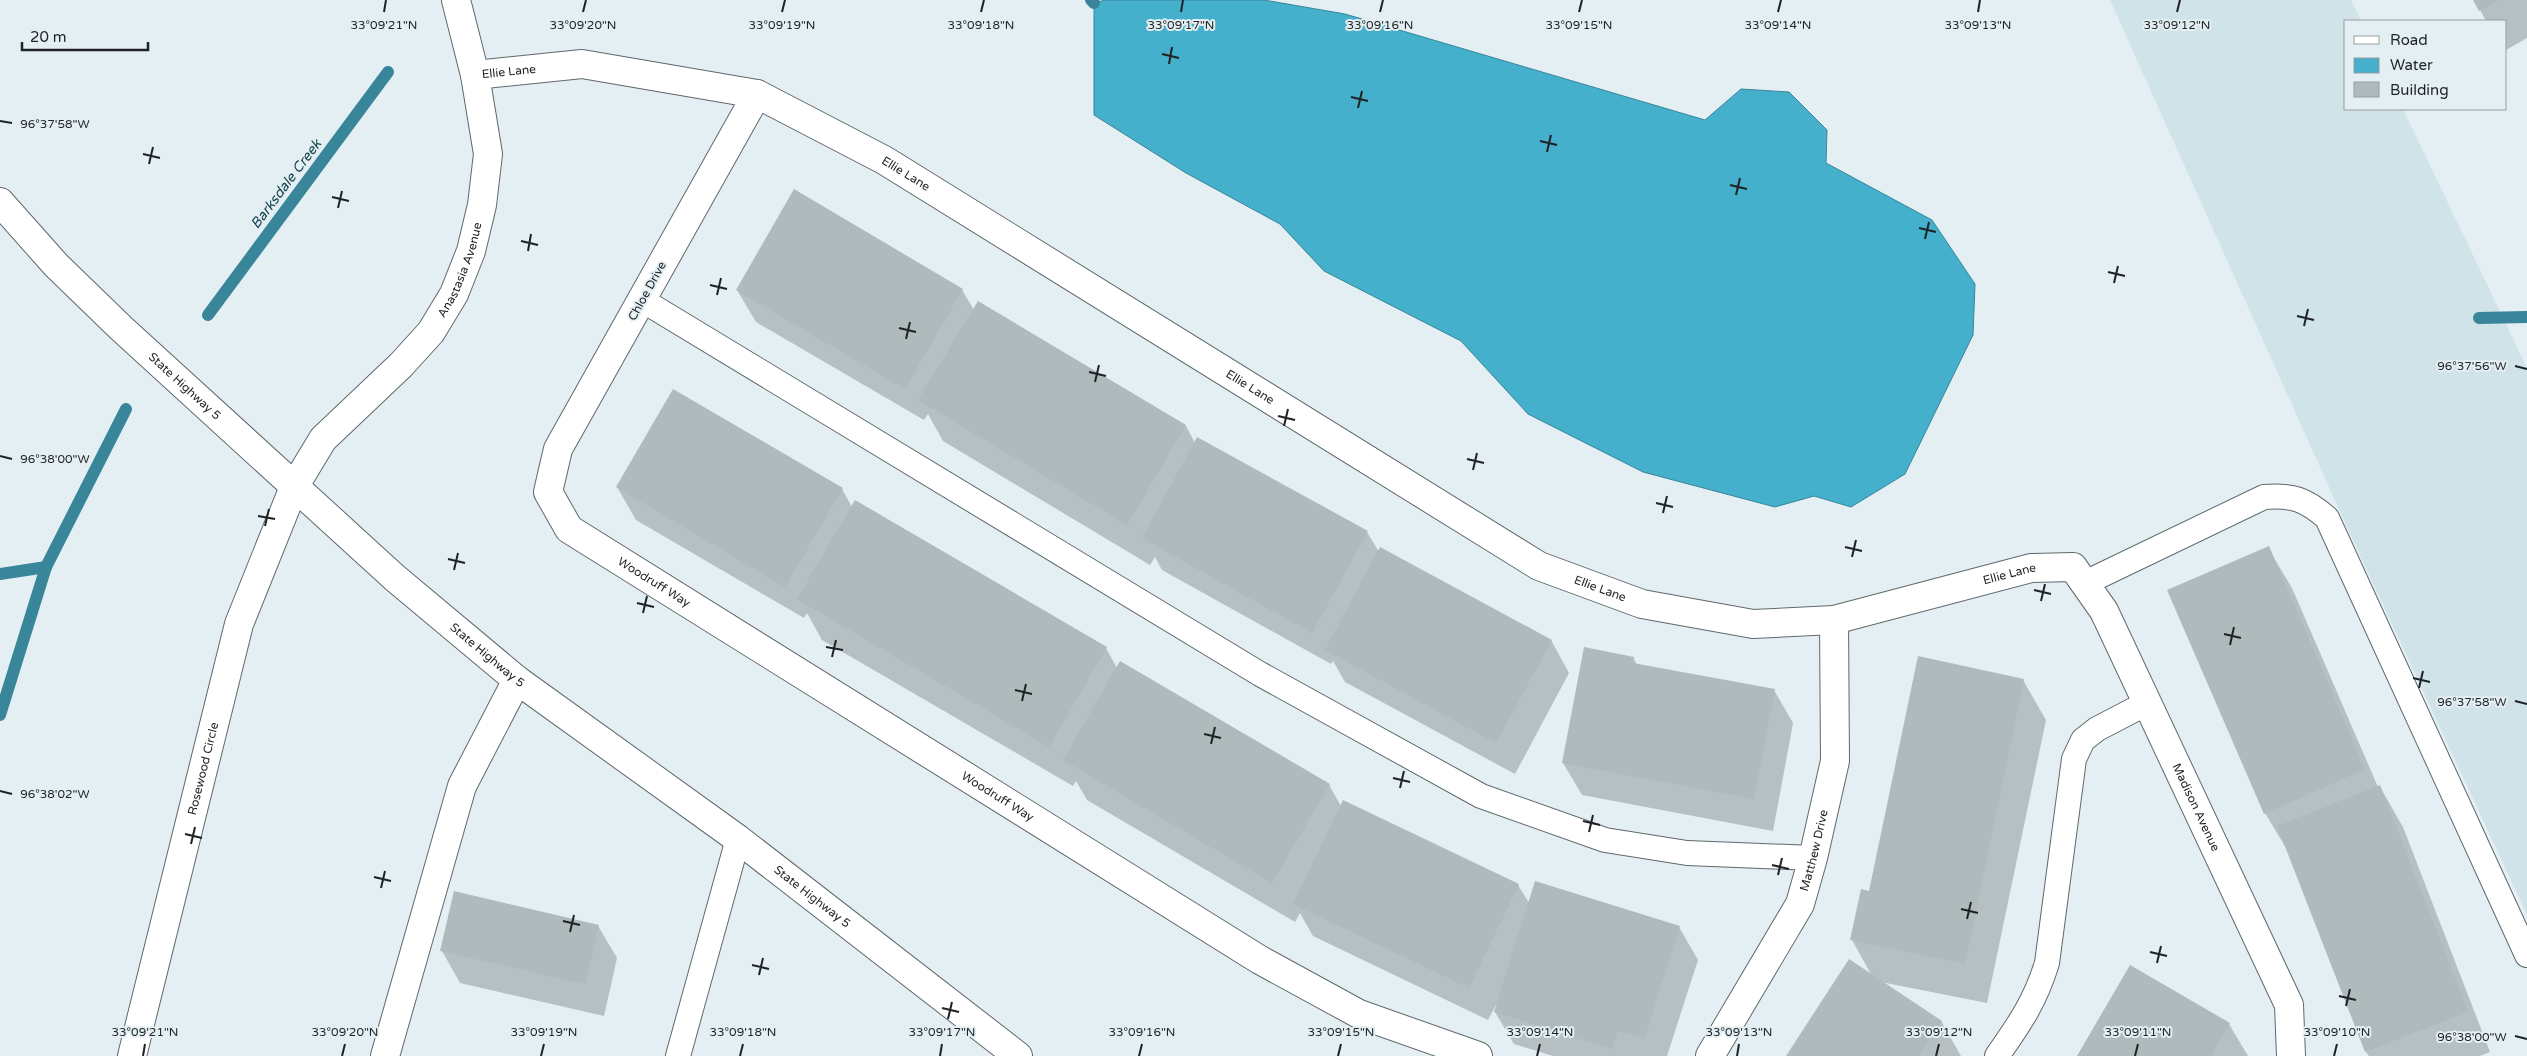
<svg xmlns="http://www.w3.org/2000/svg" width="2527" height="1056" viewBox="0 0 2527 1056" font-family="'Varela Round',sans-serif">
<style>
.built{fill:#cfe3e9}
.water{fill:#44b0cb;stroke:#398599}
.shadow{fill:#0003}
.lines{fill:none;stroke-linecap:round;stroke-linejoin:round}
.stream{stroke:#398599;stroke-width:12}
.building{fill:#afbabd}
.lane-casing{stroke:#5f696c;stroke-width:26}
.street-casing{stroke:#5f696c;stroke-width:30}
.secondary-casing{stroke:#5f696c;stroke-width:30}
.lane{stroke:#fff;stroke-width:24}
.street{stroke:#fff;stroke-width:28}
.secondary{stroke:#fff;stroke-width:28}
.ticks{fill:none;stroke:#1e2224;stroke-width:2}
.labels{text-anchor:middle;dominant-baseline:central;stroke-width:4;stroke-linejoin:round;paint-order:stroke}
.street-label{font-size:12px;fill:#1e2224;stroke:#e4eff3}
.water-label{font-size:14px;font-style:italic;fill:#144450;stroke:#e4eff3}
.ticks-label{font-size:12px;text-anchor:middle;fill:#1e2224;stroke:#e4eff3;stroke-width:4;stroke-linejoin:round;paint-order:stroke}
</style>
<rect width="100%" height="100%" fill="#e4eff3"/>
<polygon class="built" points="2110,0 2351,0 2361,21 2346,21 2346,109 2403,109 2527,368 2527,915 2347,527"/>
<polygon class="water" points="1105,0 1264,0 1345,14 1705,120 1741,89 1789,92 1827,130 1826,163 1932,220 1975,284 1973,335 1905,474 1851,507 1814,496 1775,507 1643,472 1528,414 1461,341 1324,271 1280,224 1186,173 1094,115 1094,3"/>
<g class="shadow">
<polygon points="2475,0 2527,0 2527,38 2506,50 2506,21 2486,21"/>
<polygon points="737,290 962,290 974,310 978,302 1186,426 1195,443 1367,532 1379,552 1551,640 1569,673 1515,774 1345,682 1333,661 1331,664 1162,570 1155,557 1150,565 943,441 928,414 924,420 756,322"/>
<polygon points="617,487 842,489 852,507 856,502 1106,648 1117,668 1329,785 1341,806 1518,885 1529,903 1679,927 1698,960 1667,1056 1553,1056 1514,1044 1495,1012 1498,1001 1488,1020 1313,936 1300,913 1295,922 1087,800 1076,781 1073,786 822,640 807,613 804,618 636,520"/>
<polygon points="2268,548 2292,588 2378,787 2380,787 2403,827 2490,1052 2480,1056 2369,1056 2366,1052 2289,853 2265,813"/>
<polygon points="1634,659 1637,665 1774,690 1793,723 1773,831 1582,795 1563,763"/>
<polygon points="2023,680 2046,720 1987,1003 1881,982 1941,1021 1961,1056 1787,1056 1872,976 1852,940 1870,892"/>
<polygon points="598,926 617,958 604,1016 460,983 442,951"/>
<polygon points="2229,1024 2248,1056 2079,1056"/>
</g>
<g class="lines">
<g class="stream">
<polyline points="1091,0 1094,3"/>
<polyline points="208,315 388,72"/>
<polyline points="2479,318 2527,317"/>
<polyline points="0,574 46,567 126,409"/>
<polyline points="0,715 46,567"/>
</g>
</g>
<g class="building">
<polygon points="2473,0 2500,0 2479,11"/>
<polygon points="794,189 963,289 905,389 736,290"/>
<polygon points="978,301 1186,425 1127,525 918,400"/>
<polygon points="673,389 843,488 785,587 616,487"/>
<polygon points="1197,437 1368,531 1312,633 1142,538"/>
<polygon points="855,500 1107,647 1049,747 797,599"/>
<polygon points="2269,546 2365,769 2264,814 2167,590"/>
<polygon points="1380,547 1552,640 1496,743 1325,650"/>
<polygon points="1584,647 1634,657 1633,663 1775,689 1754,799 1562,763"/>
<polygon points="1918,656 2024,679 1965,964 1850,940 1861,889 1869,891"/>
<polygon points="1120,661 1330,784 1272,883 1063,760"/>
<polygon points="2380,785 2468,1012 2365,1052 2277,826"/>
<polygon points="1343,800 1519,884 1469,988 1293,904"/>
<polygon points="1535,881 1680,926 1644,1039 1618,1031 1612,1049 1494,1012"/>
<polygon points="454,891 599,925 585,984 440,951"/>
<polygon points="1849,959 1942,1021 1919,1056 1786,1056"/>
<polygon points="2130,965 2230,1023 2211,1056 2077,1056"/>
</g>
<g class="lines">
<defs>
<g id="lane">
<polyline points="642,300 1260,674 1481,796 1605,840 1687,853 1813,858"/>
<path d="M2085,583L2264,497C2293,495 2305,499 2327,518L2527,955"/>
<polyline points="678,1056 738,839"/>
<path d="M1997,1056C2020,1023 2035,1002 2047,963L2074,759L2083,740L2097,729L2147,703"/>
</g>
<g id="street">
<path id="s1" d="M475,75L582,64L757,94L884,160L1539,566L1642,604L1753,624L1834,620L2031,568L2073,567L2104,611L2289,1005L2291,1056"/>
<path id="s2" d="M757,94L558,449L548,492L569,529L1260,960L1359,1014L1478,1056"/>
<path id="s3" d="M132,1056L239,624L294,487L323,439L401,365L431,332L454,294L471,251L482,205L488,154L475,75L456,0"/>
<polyline points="385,1056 462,786 517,680"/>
<path id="s4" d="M1710,1056L1800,904L1813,858L1835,761L1834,620"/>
</g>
<g id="secondary">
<path id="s5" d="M0,202L56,265L121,328L395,578L517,680L738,839L1018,1056"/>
</g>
</defs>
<use href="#lane" class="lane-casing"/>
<use href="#street" class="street-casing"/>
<use href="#secondary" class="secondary-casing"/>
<use href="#lane" class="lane"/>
<use href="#street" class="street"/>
<use href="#secondary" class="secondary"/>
</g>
<path class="ticks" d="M384,12L386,0M583,12L586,0M782,12L785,0M981,12L984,0M1181,12L1183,0M1380,12L1383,0M1579,12L1582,0M1778,12L1781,0M1978,12L1980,0M2177,12L2180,0M1162,54L1179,58M1169,64L1172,47M1351,97L1368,101M1358,108L1362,91M0,121L12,123M1540,141L1557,145M1547,152L1551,135M143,154L160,158M149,164L153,147M1730,185L1747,189M1736,195L1740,178M332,197L349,201M338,208L342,191M1919,228L1936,232M1925,239L1929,222M521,241L538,245M528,251L531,234M2108,272L2125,276M2114,283L2118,266M710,285L727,289M717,295L721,278M2297,316L2314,320M2304,326L2308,309M899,328L916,332M906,339L910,322M2515,366L2527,369M1089,372L1106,376M1095,382L1099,365M1278,416L1295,420M1284,426L1288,409M0,456L12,459M1467,459L1484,463M1473,470L1477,453M1656,503L1673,507M1663,513L1667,496M258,516L275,519M265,526L269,509M1845,547L1862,551M1852,557L1856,540M448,559L465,563M454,570L458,553M2034,590L2051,594M2041,601L2045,584M637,603L654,607M643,613L647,596M2224,634L2241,638M2230,645L2234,627M826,647L843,650M832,657L836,640M2413,678L2430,682M2419,688L2423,671M1015,690L1032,694M1022,701L1026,684M2515,701L2527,704M1204,734L1221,738M1211,744L1215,727M1393,778L1410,782M1400,788L1404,771M0,791L12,794M1583,821L1600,825M1589,832L1593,815M185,834L202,838M191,844L195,827M1772,865L1789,869M1778,875L1782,858M374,877L391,881M381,888L385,871M1961,909L1978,913M1967,919L1971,902M563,921L580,925M570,932L574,915M2150,952L2167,956M2157,963L2161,946M752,965L769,969M759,975L763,958M2339,996L2356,1000M2346,1006L2350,989M942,1008L959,1012M948,1019L952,1002M2515,1036L2527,1039M143,1056L145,1044M342,1056L345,1044M541,1056L544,1044M740,1056L743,1044M940,1056L942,1044M1139,1056L1142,1044M1338,1056L1341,1044M1537,1056L1540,1044M1737,1056L1739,1044M1936,1056L1939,1044M2135,1056L2138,1044M2334,1056L2337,1044"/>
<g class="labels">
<g class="street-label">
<text stroke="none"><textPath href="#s1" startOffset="34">Ellie Lane</textPath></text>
<text stroke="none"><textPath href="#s1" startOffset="454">Ellie Lane</textPath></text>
<text stroke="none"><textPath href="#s3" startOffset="870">Anastasia Avenue</textPath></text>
<text transform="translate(647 291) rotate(-61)">Chloe Drive</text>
<text stroke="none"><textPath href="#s5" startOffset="261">State Highway 5</textPath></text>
<text stroke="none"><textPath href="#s1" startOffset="859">Ellie Lane</textPath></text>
<text stroke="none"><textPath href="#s1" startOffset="1684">Ellie Lane</textPath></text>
<text stroke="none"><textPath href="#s2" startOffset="594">Woodruff Way</textPath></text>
<text stroke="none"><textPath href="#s1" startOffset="1264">Ellie Lane</textPath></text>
<text stroke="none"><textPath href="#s5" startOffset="666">State Highway 5</textPath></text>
<text stroke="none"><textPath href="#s3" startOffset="296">Rosewood Circle</textPath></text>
<text stroke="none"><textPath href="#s2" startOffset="999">Woodruff Way</textPath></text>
<text stroke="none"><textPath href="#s1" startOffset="2019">Madison Avenue</textPath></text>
<text stroke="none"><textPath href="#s4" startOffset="232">Matthew Drive</textPath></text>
<text stroke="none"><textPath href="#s5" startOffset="1071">State Highway 5</textPath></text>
</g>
<g class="water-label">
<text transform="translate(286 184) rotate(-53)">Barksdale Creek</text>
</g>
</g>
<g class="ticks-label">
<text x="384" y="29">33°09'21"N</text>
<text x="583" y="29">33°09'20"N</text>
<text x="782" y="29">33°09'19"N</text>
<text x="981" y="29">33°09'18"N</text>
<text x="1181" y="29">33°09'17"N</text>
<text x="1380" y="29">33°09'16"N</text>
<text x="1579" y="29">33°09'15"N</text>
<text x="1778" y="29">33°09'14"N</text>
<text x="1978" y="29">33°09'13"N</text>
<text x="2177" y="29">33°09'12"N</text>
<text x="55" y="128">96°37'58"W</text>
<text x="2472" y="370">96°37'56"W</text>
<text x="55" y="463">96°38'00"W</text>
<text x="2472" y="706">96°37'58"W</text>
<text x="55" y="798">96°38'02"W</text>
<text x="145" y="1036">33°09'21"N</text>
<text x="345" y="1036">33°09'20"N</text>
<text x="544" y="1036">33°09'19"N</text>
<text x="743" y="1036">33°09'18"N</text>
<text x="942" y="1036">33°09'17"N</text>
<text x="1142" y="1036">33°09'16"N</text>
<text x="1341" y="1036">33°09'15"N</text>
<text x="1540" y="1036">33°09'14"N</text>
<text x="1739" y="1036">33°09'13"N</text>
<text x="1939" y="1036">33°09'12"N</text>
<text x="2138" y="1036">33°09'11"N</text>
<text x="2337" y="1036">33°09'10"N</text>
<text x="2472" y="1041">96°38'00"W</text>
</g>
<rect x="2344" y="20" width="162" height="90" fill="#e4eff3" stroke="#959da0"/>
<rect x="2354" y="36" width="25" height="8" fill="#ffffff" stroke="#959da0"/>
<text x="2390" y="45" font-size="15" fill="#1e2224">Road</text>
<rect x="2354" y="58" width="25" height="15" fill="#44b0cb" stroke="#959da0"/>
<text x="2390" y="70" font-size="15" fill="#1e2224">Water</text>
<rect x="2354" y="82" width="25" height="15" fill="#afbabd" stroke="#959da0"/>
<text x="2390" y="95" font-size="15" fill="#1e2224">Building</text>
<path d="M22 42v8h126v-8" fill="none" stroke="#1e2224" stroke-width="2.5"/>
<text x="30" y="42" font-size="15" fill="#1e2224" stroke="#e4eff3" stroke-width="4" paint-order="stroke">20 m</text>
</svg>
